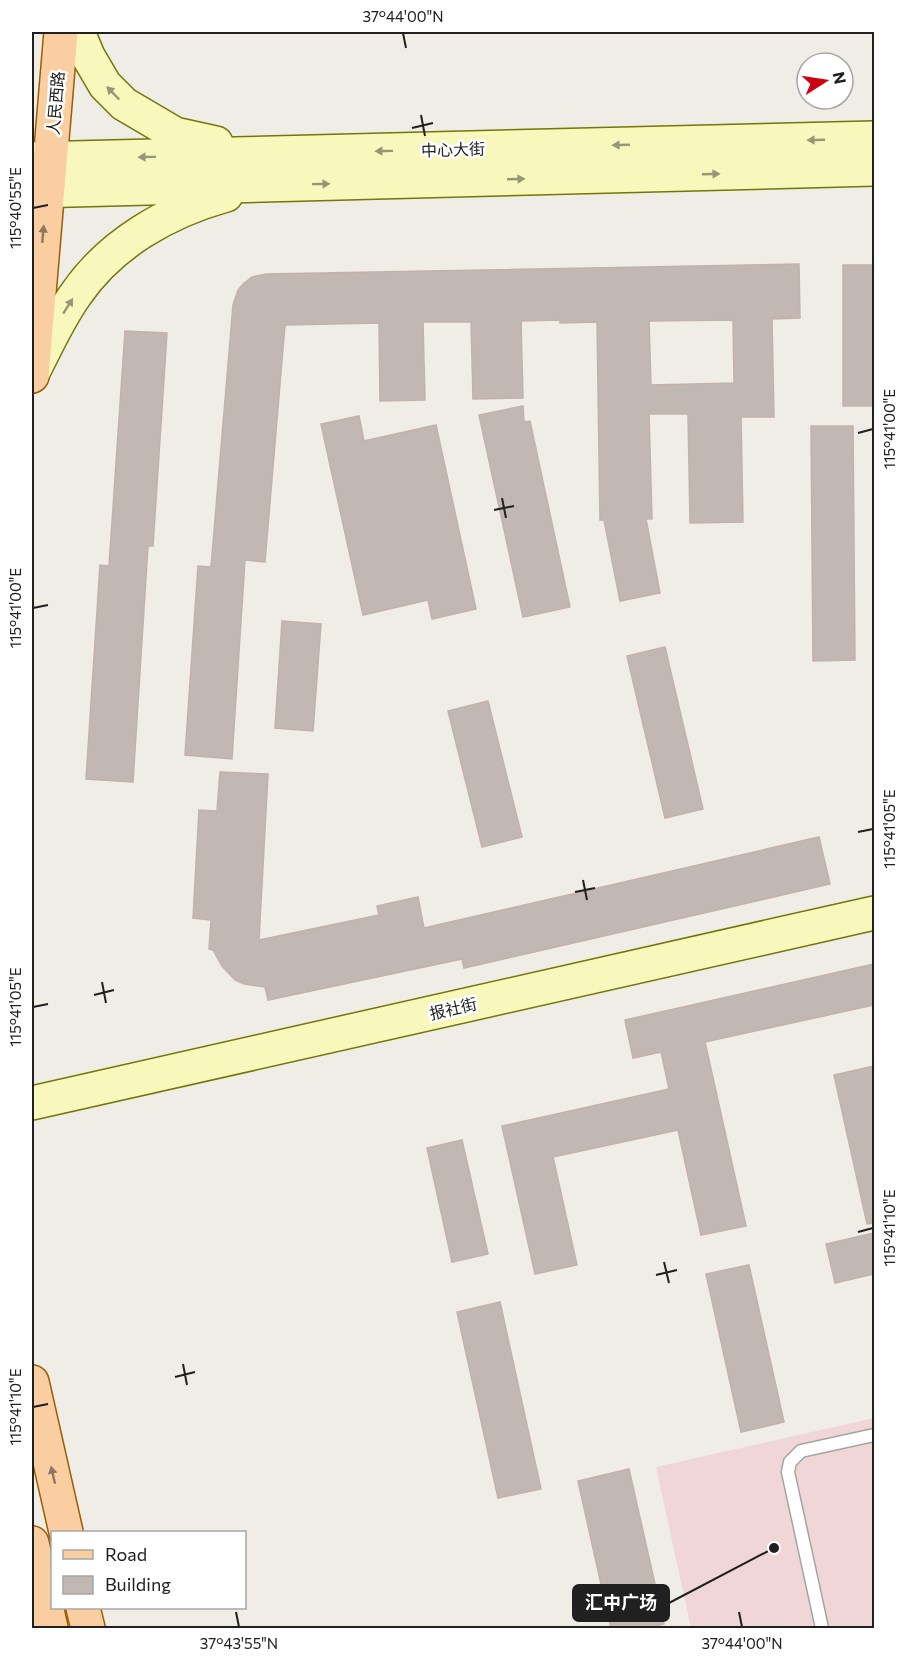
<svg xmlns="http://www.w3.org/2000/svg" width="906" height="1660" viewBox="0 0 906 1660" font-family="Commissioner,'Noto Sans SC',sans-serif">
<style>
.commercial{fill:#f0d6d7}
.building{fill:#c1b8b3;stroke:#c2b2a9;stroke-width:1.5;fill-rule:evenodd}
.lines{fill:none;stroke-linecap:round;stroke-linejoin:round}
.lane-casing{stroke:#a4a4a4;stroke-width:15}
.secondary-casing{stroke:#727707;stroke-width:36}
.primary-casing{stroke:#995d02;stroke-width:36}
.lane{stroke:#fff;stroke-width:12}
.secondary{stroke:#f9f8bc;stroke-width:33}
.primary{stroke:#facea1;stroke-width:33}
.oneway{fill:#979776}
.oneway2{fill:#8d7760}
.ticks{fill:none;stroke:#202020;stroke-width:2}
.labels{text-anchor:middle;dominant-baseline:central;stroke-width:5;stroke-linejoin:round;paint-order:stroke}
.street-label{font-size:16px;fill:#202020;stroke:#fff}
.leader{fill:none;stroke:#202020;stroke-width:2}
.callout-dot{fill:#202020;stroke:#fff;stroke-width:2}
.callout{fill:#202020;stroke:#202020;stroke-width:2}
.callout-label{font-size:18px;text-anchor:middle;font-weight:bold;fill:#fff}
.neatline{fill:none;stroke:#202020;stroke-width:2}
.ticks-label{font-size:15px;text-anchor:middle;fill:#202020}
</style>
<rect width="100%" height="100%" fill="#f0ece6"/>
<polygon class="commercial" points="874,1418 874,1628 691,1628 656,1467"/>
<g class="building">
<path d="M799,264L800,318L772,319L774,417H741L743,522L690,523L688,414H649L652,519H646L660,593L620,601L604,520H600L597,322L560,323V320L521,321L523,398L473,399L471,322H423L425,400L380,401L379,323L285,325L265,562L245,560L232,759L185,755L198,566L211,567L233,305L238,290L243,284L252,277L266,274ZM733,320L734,383L651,385L649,321Z"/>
<rect x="843" y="265" width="31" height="141"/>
<polygon points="125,331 167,333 153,546 148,546 133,782 86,779 100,565 109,566"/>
<polygon points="523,406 524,422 530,421 570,607 523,617 479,415"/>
<polygon points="359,416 364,441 436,425 476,609 432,619 428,600 363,615 321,424"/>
<polygon points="811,426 853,426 855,660 813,661"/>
<polygon points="282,621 321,624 313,731 275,728"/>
<polygon points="665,647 703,809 665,818 627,656"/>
<polygon points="488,701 522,837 482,847 448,711"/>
<polygon points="220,772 268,774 259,940 379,915 377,906 418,897 424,928 819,837 830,884 464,968 462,959 268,1000 265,987 244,984 235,980 222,966 213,950 209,949 211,920 193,918 199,810 217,811"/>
<polygon points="874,964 874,1005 705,1042 746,1226 701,1235 678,1130 553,1157 577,1265 535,1274 502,1126 669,1089 661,1052 633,1058 625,1020"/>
<polygon points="874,1066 874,1223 867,1224 834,1075"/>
<polygon points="462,1140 488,1254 452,1262 427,1148"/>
<polygon points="874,1233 874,1274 835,1283 826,1244"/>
<polygon points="749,1265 784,1422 741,1432 706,1274"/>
<polygon points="500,1302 541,1489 498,1498 457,1312"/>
<polygon points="629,1469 664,1624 642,1629 611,1629 578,1481"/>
</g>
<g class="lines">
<defs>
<polyline id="lane" points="822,1628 788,1472 790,1462 801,1451 874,1435"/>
<g id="secondary">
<polyline points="78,32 88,56 105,85 124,104 175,134 216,143"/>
<polyline points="32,159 874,138"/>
<polyline points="32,191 874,169"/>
<path d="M32,374C46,347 58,319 76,294C111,243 168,211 226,195"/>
<polyline points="32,1103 874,913"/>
</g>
<g id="primary">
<polyline points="32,376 61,32"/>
<polyline points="32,1382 66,1532"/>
<polyline points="32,1543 51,1628"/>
<polyline points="83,1608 88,1628"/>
</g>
</defs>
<use href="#lane" class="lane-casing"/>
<use href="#secondary" class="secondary-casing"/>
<use href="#primary" class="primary-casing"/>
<use href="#lane" class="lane"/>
<use href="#secondary" class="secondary"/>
<use href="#primary" class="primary"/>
</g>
<defs><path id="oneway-solid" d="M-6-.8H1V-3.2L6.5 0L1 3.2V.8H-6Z" transform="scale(1.5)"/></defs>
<g class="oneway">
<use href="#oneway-solid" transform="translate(113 93) rotate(-134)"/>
<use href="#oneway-solid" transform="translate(816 140) rotate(178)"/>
<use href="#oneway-solid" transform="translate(621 145) rotate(178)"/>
<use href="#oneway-solid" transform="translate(384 151) rotate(179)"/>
<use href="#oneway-solid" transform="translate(147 157) rotate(179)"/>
<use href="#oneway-solid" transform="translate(711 174) rotate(-2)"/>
<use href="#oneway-solid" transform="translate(516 179) rotate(-2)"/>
<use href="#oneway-solid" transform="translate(321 184) rotate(-1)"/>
<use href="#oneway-solid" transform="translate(68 306) rotate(-58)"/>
</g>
<g class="oneway2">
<use href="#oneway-solid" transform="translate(43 234) rotate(-85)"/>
<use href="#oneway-solid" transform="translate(53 1475) rotate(-103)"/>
</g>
<path class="ticks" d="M403,33L406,48M421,115L425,136M412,128L433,123M33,208L48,205M858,433L873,429M502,498L506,518M494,510L514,506M33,608L48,605M858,832L873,829M583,880L587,900M575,892L595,888M102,982L106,1003M94,995L114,990M33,1007L48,1004M858,1232L873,1228M664,1262L669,1283M656,1275L677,1270M183,1364L187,1385M175,1377L195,1372M33,1407L48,1404M236,1612L239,1627M739,1612L742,1627"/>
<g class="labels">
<g class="street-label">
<text transform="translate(55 103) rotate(-85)">人民西路</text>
<text transform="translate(453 149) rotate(-2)">中心大街</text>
<text transform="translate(453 1008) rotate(-13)">报社街</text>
</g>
</g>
<path class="leader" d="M774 1548L669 1603"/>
<circle class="callout-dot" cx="774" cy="1548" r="6"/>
<rect class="callout" x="573" y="1585" width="96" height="36" rx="6"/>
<g class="callout-label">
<text x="621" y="1609">汇中广场</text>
</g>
<rect width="906" height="1660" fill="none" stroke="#ffffff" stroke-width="66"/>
<rect x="51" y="1531" width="195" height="78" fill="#ffffff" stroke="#a6a6a6" stroke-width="1.5"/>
<rect x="63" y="1550" width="30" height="9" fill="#facea1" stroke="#a6a6a6" stroke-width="1.5"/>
<text x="105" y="1561" font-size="18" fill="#202020">Road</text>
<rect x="63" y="1576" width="30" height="18" fill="#c1b8b3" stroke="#a6a6a6" stroke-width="1.5"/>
<text x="105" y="1591" font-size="18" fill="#202020">Building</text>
<g transform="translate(825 81) rotate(78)"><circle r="28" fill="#ffffff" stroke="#a6a6a6" stroke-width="1.5"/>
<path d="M0-4.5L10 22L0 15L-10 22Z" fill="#cc0311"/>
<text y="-9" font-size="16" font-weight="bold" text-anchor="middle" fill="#202020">N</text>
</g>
<rect x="33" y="33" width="840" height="1594" class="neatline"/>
<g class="ticks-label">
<text x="403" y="22">37°44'00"N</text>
<text transform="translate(16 208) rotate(-90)" y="5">115°40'55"E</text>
<text transform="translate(890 429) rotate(-90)" y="5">115°41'00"E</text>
<text transform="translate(16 608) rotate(-90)" y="5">115°41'00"E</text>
<text transform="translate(890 829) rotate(-90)" y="5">115°41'05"E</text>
<text transform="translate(16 1007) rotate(-90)" y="5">115°41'05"E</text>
<text transform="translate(890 1228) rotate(-90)" y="5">115°41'10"E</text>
<text transform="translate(16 1407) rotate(-90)" y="5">115°41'10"E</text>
<text x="239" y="1649">37°43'55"N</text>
<text x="742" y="1649">37°44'00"N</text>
</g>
</svg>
